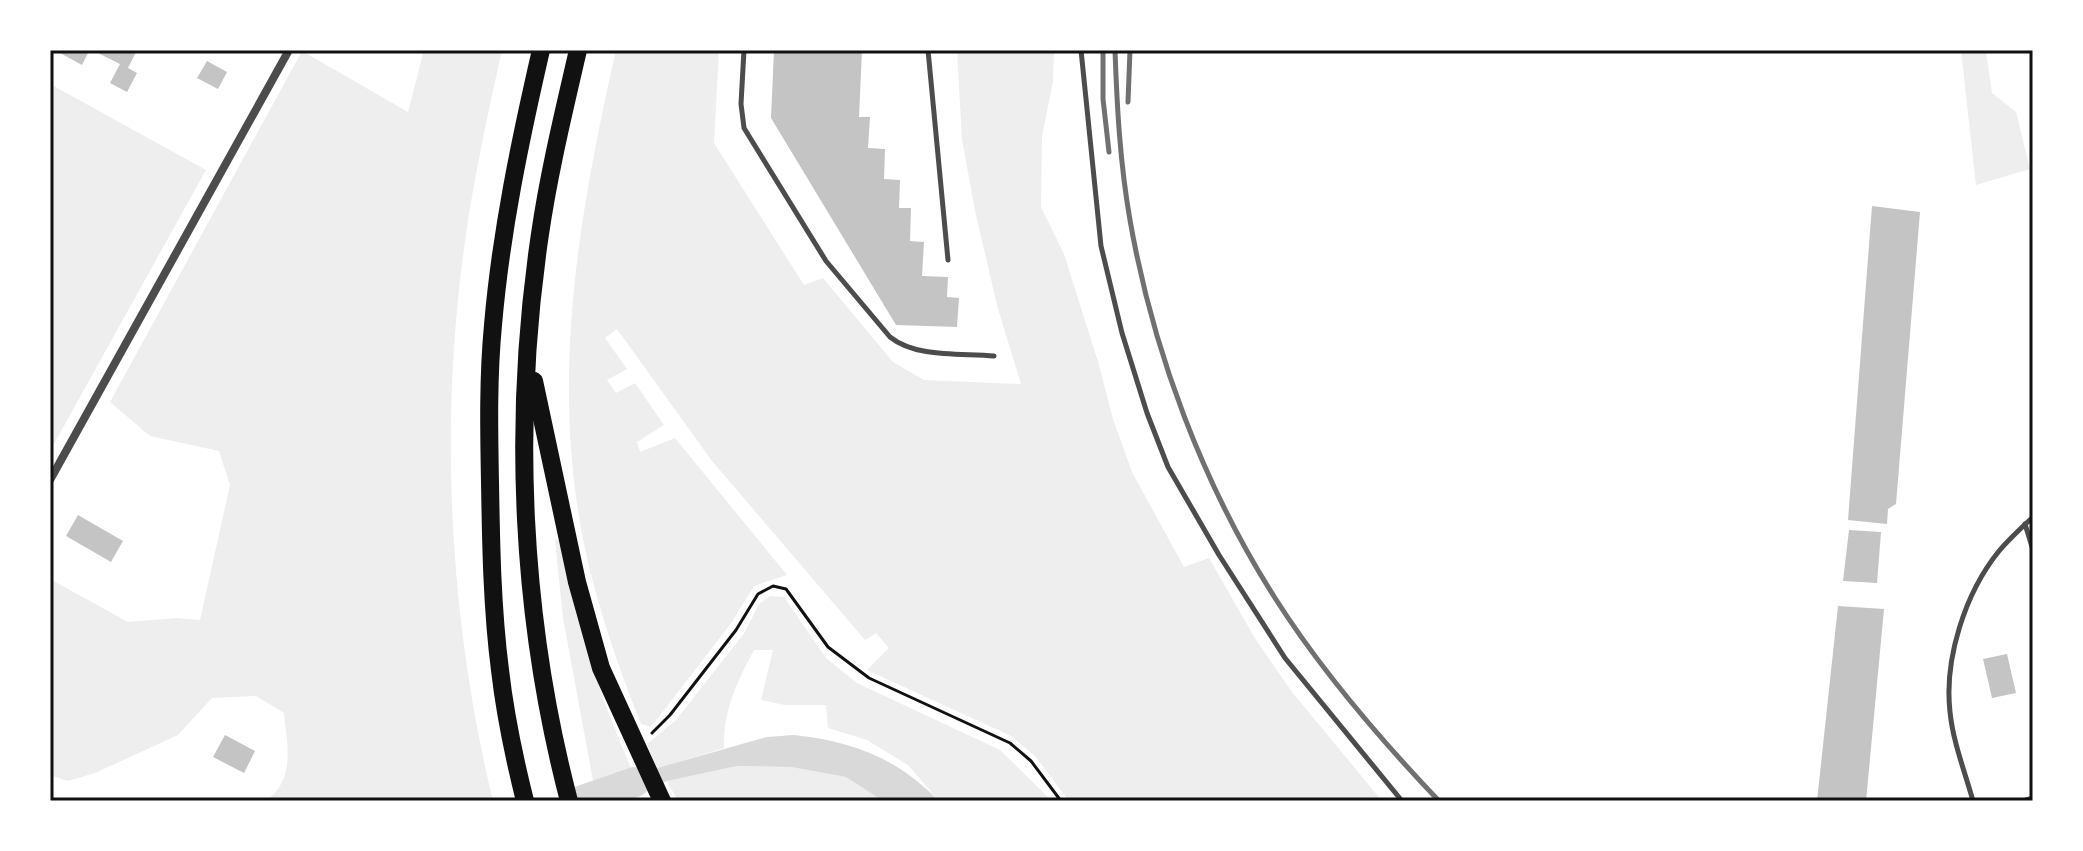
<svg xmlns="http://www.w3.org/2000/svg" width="2083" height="851" viewBox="0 0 2083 851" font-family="'PT Sans',sans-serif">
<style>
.green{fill:#eee}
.water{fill:#d9d9d9}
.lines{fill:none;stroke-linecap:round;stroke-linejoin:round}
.river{stroke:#d9d9d9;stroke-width:30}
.building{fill:#c4c4c4}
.path{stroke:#111;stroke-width:3}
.service{stroke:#4c4c4c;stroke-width:5}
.minor{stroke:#4c4c4c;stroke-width:8}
.motorway{stroke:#111;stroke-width:18}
.rail{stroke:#707070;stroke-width:5}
.neatline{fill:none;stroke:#111;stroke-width:3}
</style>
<rect width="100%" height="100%" fill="#fff"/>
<g class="green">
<path d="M424,50H502C488,113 474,177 465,241C439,425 449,620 493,801H266C296,779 287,745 284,713L256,696L212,698L178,735L95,773L68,781L50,775V579L128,622L177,618L200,620L230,485L219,451L150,436L110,402L302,51L408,112Z"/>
<path d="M616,50H719L714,143L804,285L823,278L893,362L924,380L1021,384L998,309L975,211L962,139L957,50H1054L1053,82L1042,136L1041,207L1064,254L1099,365L1113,419L1132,472L1184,567L1209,558L1256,640L1292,692L1382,801H1069L1035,756L1011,736L867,670L889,648L876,633L865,640L712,461L617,329L605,338L627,369L607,380L616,393L635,383L664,425L637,442L640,452L675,438L787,575L754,586L732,622L651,727L641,724C618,666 597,606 584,544C550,377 579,214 616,50Z"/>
<polygon points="1961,50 1996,50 1986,52 1992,93 2016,112 2030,169 1976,185"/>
<polygon points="50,84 206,170 50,451"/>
<path d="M555,540H560C574,621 601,698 633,773L594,786L563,618Z"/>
<path d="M770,596L784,597L826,658L857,683L1000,750L1052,801H939L908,765L867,740L828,728L826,705H785L761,700L773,650H754C737,682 723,711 724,748L657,769L647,744L676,720L745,632L759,604Z"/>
<polygon points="737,766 791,767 846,777 883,801 678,801 667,781"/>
</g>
<path class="water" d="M794,735C852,741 897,758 939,801H883L846,777L791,767L737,766L667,781L625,801H598L594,786L767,737Z"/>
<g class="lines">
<polyline class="river" points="580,801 635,782"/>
</g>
<g class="building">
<polygon points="62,50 88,50 89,51 82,65 60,53"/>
<polygon points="92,50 137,50 128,68 137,73 127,92 110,83 120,64"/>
<polygon points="774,50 862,50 859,117 870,117 868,148 885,149 884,179 900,180 899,208 911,208 910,241 924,242 922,276 948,277 947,297 959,298 957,327 896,325 771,118"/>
<polygon points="207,61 227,72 218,89 197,78"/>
<polygon points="1872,206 1920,212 1896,504 1888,509 1887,524 1848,520"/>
<polygon points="78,515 123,541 111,562 66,536"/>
<polygon points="1849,530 1881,532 1877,583 1843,581"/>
<polygon points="1838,606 1884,609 1866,801 1817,801"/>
<polygon points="2007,654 2016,693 1992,698 1983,659"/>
<polygon points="225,735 255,751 244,773 213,757"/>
</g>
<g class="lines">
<polyline class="path" points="652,733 670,715 736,630 758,594 773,586 786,589 828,647 869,678 1010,743 1031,761 1061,801"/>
<g class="service">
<path d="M744,50L741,104L744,128L826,261L890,337C916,358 961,353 994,356"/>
<polyline points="928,50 948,260"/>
<polyline points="1081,50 1101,246 1122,333 1147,413 1168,467 1219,555 1285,658 1402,801"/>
<polyline points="2025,524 2033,550"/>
<path d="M1973,801C1965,772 1953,742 1950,712C1944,659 1965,593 1999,551C2009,539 2021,528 2033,517"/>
<polyline points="2023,801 2033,798"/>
</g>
<polyline class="minor" points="50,480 289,50"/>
<g class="motorway">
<polyline points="534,381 577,582 601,668 662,801"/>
<path d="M525,801C514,757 505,714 500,670C492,608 491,544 490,482C489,430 488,377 493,325C501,232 520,141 541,50"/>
<path d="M569,801C521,618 512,422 540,234C549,172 564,111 578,50"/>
</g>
<g class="rail">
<polyline points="1103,50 1103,99 1109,152"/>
<path d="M1115,50C1117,107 1120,163 1130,220C1153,352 1203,485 1275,598C1322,672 1379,738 1439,801"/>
<polyline points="1128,102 1130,50"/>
</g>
</g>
<rect width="2083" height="851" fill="none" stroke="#ffffff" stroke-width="104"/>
<rect x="52" y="52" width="1979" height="747" class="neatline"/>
</svg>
